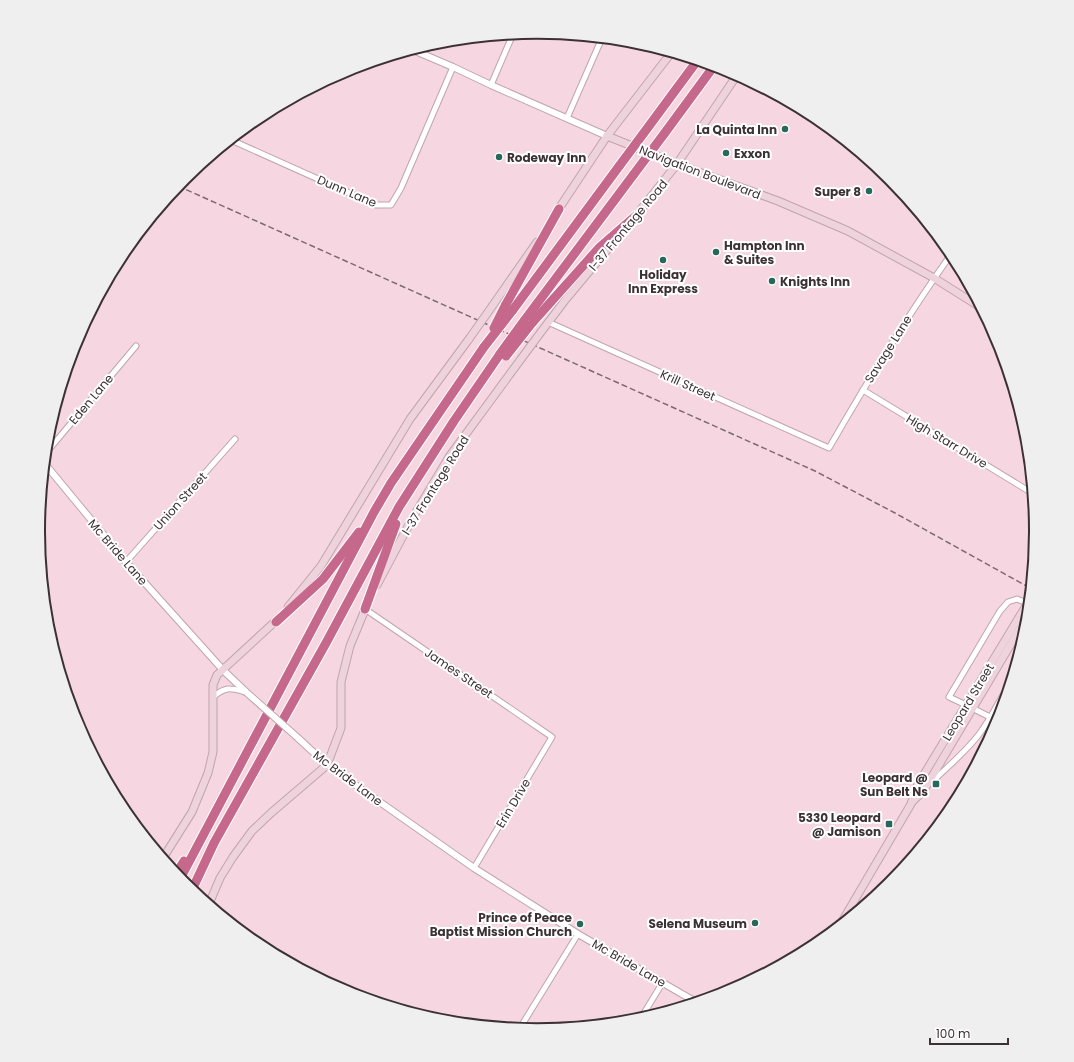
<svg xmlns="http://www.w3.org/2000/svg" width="1074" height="1062" viewBox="0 0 1074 1062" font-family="Poppins,sans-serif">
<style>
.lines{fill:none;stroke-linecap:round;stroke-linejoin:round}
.minor-casing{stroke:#c1a4ad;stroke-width:7}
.tertiary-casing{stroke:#c1a4ad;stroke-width:8}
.secondary-casing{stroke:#c1a4ad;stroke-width:9}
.motorway-casing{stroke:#fff;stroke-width:11}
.minor{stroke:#fff;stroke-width:5}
.tertiary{stroke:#fff;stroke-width:6}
.secondary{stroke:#eed2dc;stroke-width:7}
.motorway{stroke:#c5688c;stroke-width:9}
.rail{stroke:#7c6a70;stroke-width:1.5;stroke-dasharray:6 3;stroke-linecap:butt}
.tertiary-bridge-casing{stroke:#c1a4ad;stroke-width:8;stroke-linecap:butt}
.secondary-bridge-casing{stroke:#c1a4ad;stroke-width:9;stroke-linecap:butt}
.motorway-bridge-casing{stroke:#fff;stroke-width:11;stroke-linecap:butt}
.tertiary-bridge{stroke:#fff;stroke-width:6}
.secondary-bridge{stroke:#eed2dc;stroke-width:7}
.motorway-bridge{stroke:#c5688c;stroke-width:9}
.poi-dot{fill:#26695b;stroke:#fff;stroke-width:1.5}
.labels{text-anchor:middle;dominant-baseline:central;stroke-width:4;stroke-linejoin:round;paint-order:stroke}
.poi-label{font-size:12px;font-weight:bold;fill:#3c3134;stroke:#fff;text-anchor:end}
.street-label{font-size:12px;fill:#3c3134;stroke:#fff}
.rim{fill:none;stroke:#3c3134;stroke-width:2}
</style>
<rect width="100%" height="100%" fill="#f6d7e1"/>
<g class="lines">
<defs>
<g id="minor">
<polyline points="491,85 513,34"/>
<polyline points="567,118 602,38"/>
<polyline points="231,140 376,205 391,205 401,188 453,67"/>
<path d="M548,322L829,448C867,382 907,316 952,253"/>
<polyline points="863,390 1032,493"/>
<polyline points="46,453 136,346"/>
<polyline points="126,562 235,439"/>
<path d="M1032,572C1029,564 1030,558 1034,551"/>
<polyline points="365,609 552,737 474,868"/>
<path d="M213,697C226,686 230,688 246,692"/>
<polyline points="966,705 949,697 1000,611 1008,602 1017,599 1029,604"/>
<polyline points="972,708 990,717"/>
<path d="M931,783C947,767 966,752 980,733C992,717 1000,699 1010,683"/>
<polyline points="641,1018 663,982"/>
<polyline points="520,1028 578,934"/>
</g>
<g id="tertiary">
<polyline points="413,50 453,67 491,85 607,136"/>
<polyline points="45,464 126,562 223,670 246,692"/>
<polyline points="298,738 327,765 474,868 578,934 696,1002"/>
</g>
<g id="secondary">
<polyline points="607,136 677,164 778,201 848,231 934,278 980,307"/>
<polyline points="556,213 607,136 671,53"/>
<polyline points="635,217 677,164 737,75"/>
<polyline points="493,305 537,242"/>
<polyline points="541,332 566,299 623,231"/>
<polyline points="377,585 412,519 449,457 521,359"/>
<polyline points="288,607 321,566 410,419 469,339"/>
<polyline points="912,802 924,790 1027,617"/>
<polyline points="163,858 192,812 208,773 213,752 213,685 217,675 279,618"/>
<polyline points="209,904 220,878 233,857 252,831 271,813 327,765 341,728 341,682 350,646 367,605"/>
<polyline points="840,925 911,804 917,786 1018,619"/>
</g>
<g id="motorway">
<polyline points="649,126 697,61"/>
<polyline points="664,134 714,66"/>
<polyline points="505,306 559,209"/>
<polyline points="512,311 620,165"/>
<polyline points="524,321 634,174"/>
<polyline points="532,323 599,248 638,214"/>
<polyline points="365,609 396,524"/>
<polyline points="276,622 323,579 359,532"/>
<polyline points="176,874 184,861"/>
<polyline points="180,879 374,512 391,483 484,347"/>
<polyline points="192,890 214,843 326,643 399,507 454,421 500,354"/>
</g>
</defs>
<use href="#minor" class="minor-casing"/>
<use href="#tertiary" class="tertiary-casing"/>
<use href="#secondary" class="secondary-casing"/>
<use href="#motorway" class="motorway-casing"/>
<use href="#minor" class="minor"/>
<use href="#tertiary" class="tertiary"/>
<use href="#secondary" class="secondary"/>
<use href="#motorway" class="motorway"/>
<polyline class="rail" points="178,186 815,471 895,513 1030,588"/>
<defs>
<polyline id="tertiary-bridge" points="246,692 298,738"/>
<g id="secondary-bridge">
<polyline points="469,339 493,305"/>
<polyline points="521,359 541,332"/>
<polyline points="1018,619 1029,601"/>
</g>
<g id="motorway-bridge">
<polyline points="620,165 649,126"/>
<polyline points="634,174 664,134"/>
<polyline points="494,328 505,306"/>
<polyline points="484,347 512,311"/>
<polyline points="500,354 524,321"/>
<polyline points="506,356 532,323"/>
</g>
</defs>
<use href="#tertiary-bridge" class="tertiary-bridge-casing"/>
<use href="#secondary-bridge" class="secondary-bridge-casing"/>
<use href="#motorway-bridge" class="motorway-bridge-casing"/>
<use href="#tertiary-bridge" class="tertiary-bridge"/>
<use href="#secondary-bridge" class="secondary-bridge"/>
<use href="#motorway-bridge" class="motorway-bridge"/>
</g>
<g class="poi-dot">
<circle cx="785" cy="129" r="4"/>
<circle cx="726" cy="153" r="4"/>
<circle cx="499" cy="157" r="4"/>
<circle cx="869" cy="191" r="4"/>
<circle cx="716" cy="252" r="4"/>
<circle cx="663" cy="260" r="4"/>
<circle cx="772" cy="281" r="4"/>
<rect x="932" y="780" width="8" height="8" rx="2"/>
<rect x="885" y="820" width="8" height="8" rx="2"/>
<circle cx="755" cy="923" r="4"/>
<circle cx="580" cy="924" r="4"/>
</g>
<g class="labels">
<g class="poi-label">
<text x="777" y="129">La Quinta Inn</text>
<text x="734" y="153" text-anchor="start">Exxon</text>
<text x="507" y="157" text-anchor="start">Rodeway Inn</text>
<text x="861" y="191">Super 8</text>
<text x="724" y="245" text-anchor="start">Hampton Inn<tspan x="724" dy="14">&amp; Suites</tspan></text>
<text x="663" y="274" text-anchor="middle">Holiday<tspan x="663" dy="14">Inn Express</tspan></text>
<text x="780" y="281" text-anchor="start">Knights Inn</text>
<text x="928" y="777">Leopard @<tspan x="928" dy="14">Sun Belt Ns</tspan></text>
<text x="881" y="817">5330 Leopard<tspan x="881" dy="14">@ Jamison</tspan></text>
<text x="572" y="917">Prince of Peace<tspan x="572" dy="14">Baptist Mission Church</tspan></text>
<text x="747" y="923">Selena Museum</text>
</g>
<g class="street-label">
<text transform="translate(700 172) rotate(21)">Navigation Boulevard</text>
<text transform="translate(347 191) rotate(23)">Dunn Lane</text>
<text transform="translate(628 225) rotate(-50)">I-37 Frontage Road</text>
<text transform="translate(888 349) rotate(-58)">Savage Lane</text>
<text transform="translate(688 385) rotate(24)">Krill Street</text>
<text transform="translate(91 399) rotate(-50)">Eden Lane</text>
<text transform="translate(947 441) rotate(31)">High Starr Drive</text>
<text transform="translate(435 485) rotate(-58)">I-37 Frontage Road</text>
<text transform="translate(180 501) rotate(-48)">Union Street</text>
<text transform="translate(118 552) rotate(49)">Mc Bride Lane</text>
<text transform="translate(459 673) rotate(34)">James Street</text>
<text transform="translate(968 702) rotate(-59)">Leopard Street</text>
<text transform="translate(348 778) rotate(37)">Mc Bride Lane</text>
<text transform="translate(513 803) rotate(-59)">Erin Drive</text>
<text transform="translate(629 963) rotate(30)">Mc Bride Lane</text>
</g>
</g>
<path d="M0 0H1074V1062H0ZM45 531a492 492 0 1 1 984 0a492 492 0 1 1-984 0Z" fill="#efefef" fill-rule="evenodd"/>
<path class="rim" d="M45 531a492 492 0 1 1 984 0a492 492 0 1 1-984 0Z"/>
<path d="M930 1038v6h78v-6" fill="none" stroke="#3c3134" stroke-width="2"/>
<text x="936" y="1038" font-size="12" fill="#3c3134" stroke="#ffffff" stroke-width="3" paint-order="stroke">100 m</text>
</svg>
